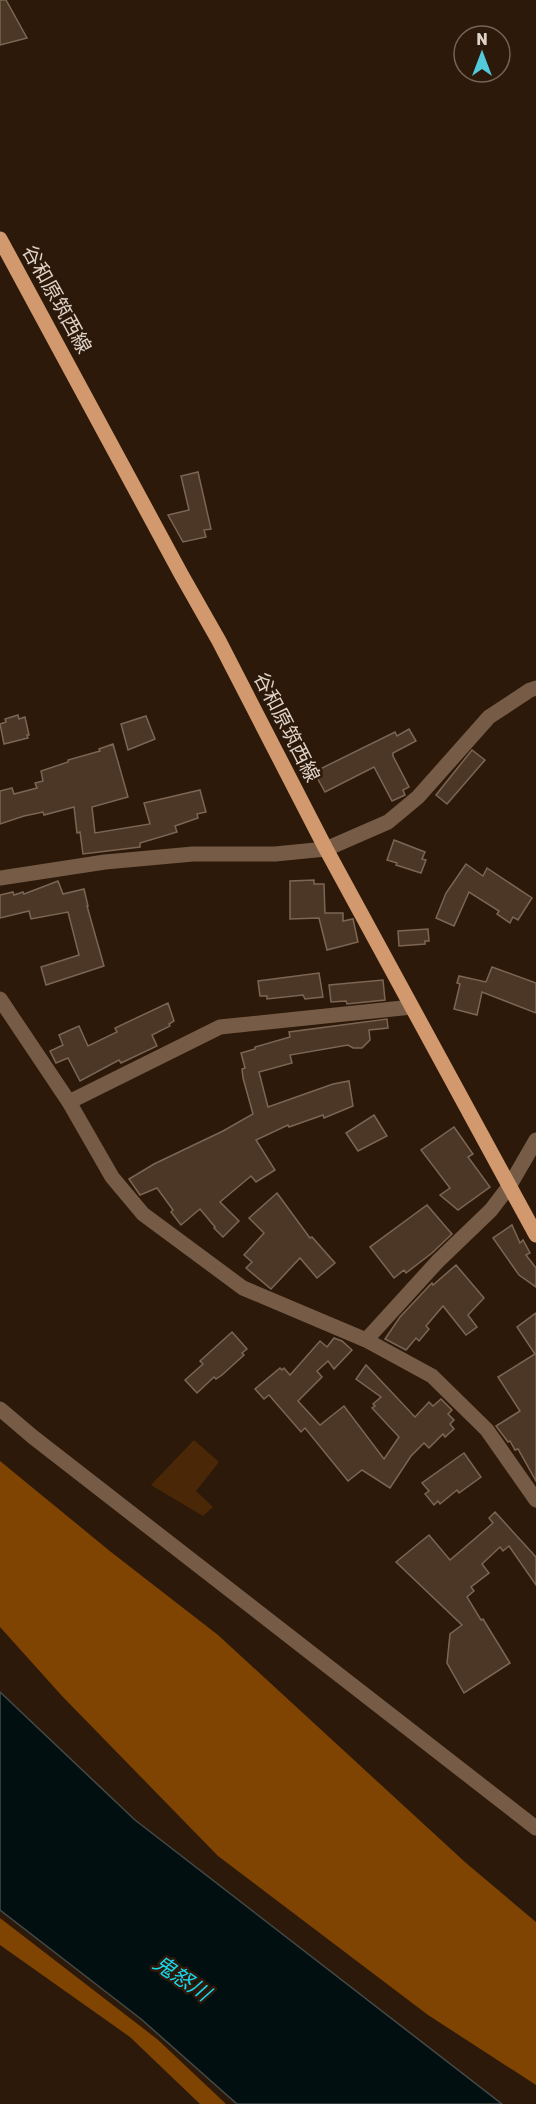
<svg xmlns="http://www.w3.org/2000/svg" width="536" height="2104" viewBox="0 0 536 2104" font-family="Rubik,'Noto Sans JP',sans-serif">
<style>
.green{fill:#4a2807}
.forest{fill:#7f4402}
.water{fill:#020f11;stroke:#444a48;stroke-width:1.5}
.building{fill:#4c3727;stroke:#7c6553;stroke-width:1.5}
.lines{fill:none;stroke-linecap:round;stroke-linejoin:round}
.minor{stroke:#765c47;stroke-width:15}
.major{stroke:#d1996d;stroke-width:15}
.labels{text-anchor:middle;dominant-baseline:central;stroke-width:5;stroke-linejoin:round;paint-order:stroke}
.street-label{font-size:20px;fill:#dfd2c8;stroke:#2c1909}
.water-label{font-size:21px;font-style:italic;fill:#18d5ec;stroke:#2c1909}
</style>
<rect width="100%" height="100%" fill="#2c1909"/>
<polygon class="green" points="194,1440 219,1462 196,1491 213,1507 203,1516 151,1485"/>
<g class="forest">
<polygon points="0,1461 111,1552 218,1635 466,1863 536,1922 536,2085 428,2015 218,1856 62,1696 0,1627"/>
<polygon points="0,1918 157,2039 226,2104 200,2104 130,2037 0,1945"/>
</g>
<polygon class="water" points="0,1692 135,1820 502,2104 237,2104 141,2019 0,1910"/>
<g class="building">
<polygon points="0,0 6,0 27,38 0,45"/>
<polygon points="198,472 211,529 204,530 206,537 183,542 168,515 189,510 181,476"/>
<polygon points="18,715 19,719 25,717 29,735 27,735 28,738 4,744 0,724 6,722 5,719"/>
<polygon points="146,716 155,739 128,750 121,724"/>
<polygon points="409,729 416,741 393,753 393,756 409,787 403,790 405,795 392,801 374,767 325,792 314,772 395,732 397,736"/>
<polygon points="113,744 128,797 92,807 95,833 150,824 144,803 200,790 206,812 197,814 198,818 175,826 177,832 140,843 140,847 83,854 80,832 77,833 74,807 44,815 43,812 24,816 0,824 0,791 12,788 14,794 37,788 35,783 43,781 41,771 68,762 68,760 100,751 99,749"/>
<polygon points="472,750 485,760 447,804 436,795"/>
<polygon points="394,840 425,852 422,859 426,860 421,873 396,865 397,863 387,860"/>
<polygon points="466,864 483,876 487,868 532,898 518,920 513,917 510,923 497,914 499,911 469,892 454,926 436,918 446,893"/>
<polygon points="314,880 314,884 324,884 325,913 343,913 343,921 353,919 358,942 327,950 319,918 290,919 290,881"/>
<polygon points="58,881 63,894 84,889 88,906 87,906 104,966 46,985 41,967 79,955 68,912 31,919 29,911 0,918 0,895 13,892 14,895 23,892 24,894"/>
<polygon points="428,929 429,941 425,941 425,944 399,946 398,931"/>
<polygon points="492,967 536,983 536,1013 482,992 477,1015 454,1009 460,984 457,983 459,976 486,982"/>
<polygon points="319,973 323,997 305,999 303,995 267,999 267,996 260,996 258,981"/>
<polygon points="383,980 385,1000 347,1004 346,1001 331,1002 329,985"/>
<polygon points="168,1003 174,1021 169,1024 170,1026 152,1035 157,1046 121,1063 119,1060 80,1081 68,1058 56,1063 50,1051 63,1045 59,1035 79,1026 88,1046 117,1032 115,1028"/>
<polygon points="387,1019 388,1028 369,1030 370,1040 362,1048 353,1048 348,1045 290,1055 292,1063 259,1072 268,1107 333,1084 349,1081 353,1106 324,1118 323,1115 289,1127 288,1125 256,1140 275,1170 256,1182 251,1176 220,1202 239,1221 223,1237 214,1228 215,1227 200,1209 181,1225 171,1212 173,1210 157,1188 140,1195 129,1179 154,1164 223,1131 253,1114 243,1078 242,1069 245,1068 241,1053 255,1049 255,1047 290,1037 289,1032"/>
<polygon points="374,1115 387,1136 358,1151 346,1133"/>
<polygon points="454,1127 473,1154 468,1157 490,1187 458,1210 440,1195 450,1188 421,1150"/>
<polygon points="277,1193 310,1238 312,1237 335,1263 317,1278 300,1258 271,1289 246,1268 252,1262 244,1255 264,1233 249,1218"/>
<polygon points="427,1205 452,1234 432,1253 406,1273 404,1270 394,1278 370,1247"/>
<polygon points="512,1225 520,1243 523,1240 530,1253 526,1255 536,1268 536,1287 519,1275 493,1238"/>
<polygon points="456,1265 484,1298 468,1315 477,1327 466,1335 443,1306 426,1326 429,1329 419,1341 416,1338 406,1350 385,1339 400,1317 429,1286 432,1283 433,1285"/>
<polygon points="536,1313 536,1481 518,1449 515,1450 510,1441 508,1442 496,1426 520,1411 498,1377 535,1354 517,1327"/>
<polygon points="232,1332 247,1349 242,1353 244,1355 222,1375 216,1379 214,1377 197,1393 185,1380 203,1364 200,1361"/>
<polygon points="334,1338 342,1341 352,1350 334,1369 328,1361 317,1371 322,1377 298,1401 320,1425 344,1406 384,1459 399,1437 372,1408 375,1406 373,1404 381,1397 356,1379 366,1365 415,1417 429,1402 433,1406 441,1399 452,1410 448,1414 454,1420 450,1424 454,1429 445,1437 443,1434 429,1448 424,1443 411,1456 390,1488 362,1470 348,1481 305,1428 301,1432 269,1395 264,1399 255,1389 280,1368 282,1370 284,1368 290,1375 320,1341 327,1347"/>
<polygon points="464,1453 481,1477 459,1493 457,1490 440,1504 438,1501 434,1505 425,1494 429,1491 422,1483"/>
<polygon points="495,1512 536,1557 536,1585 509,1546 503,1551 500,1547 482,1564 489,1573 471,1587 474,1591 467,1597 481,1620 483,1619 510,1663 464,1693 447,1663 450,1634 462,1625 396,1562 429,1535 450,1560 493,1523 489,1518"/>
</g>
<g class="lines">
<g class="minor">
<polyline points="0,878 105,862 193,854 275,854 326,849 388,822 418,797 489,717 530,690 536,688"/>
<polyline points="0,999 69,1102 112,1177 143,1214 243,1288 366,1340 432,1376 487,1430 536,1500"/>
<polyline points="69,1102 220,1027 412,1007"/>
<polyline points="366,1340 438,1261 491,1210 510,1185 536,1140"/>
<polyline points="0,1409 33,1437 536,1828"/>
</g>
<polyline class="major" points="0,239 181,574 219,641 326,849 536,1235"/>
</g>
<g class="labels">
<g class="street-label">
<text transform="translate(57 299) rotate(61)">谷和原筑西線</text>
<text transform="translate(287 727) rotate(63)">谷和原筑西線</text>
</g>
<g class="water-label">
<text transform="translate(182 1978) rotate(34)">鬼怒川</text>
</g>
</g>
<g transform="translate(482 54)"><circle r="28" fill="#2c1909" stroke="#746355" stroke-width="1.5"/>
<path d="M0-4.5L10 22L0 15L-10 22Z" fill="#53cadc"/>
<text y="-9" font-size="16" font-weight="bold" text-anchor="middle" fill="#dfd2c8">N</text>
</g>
</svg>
